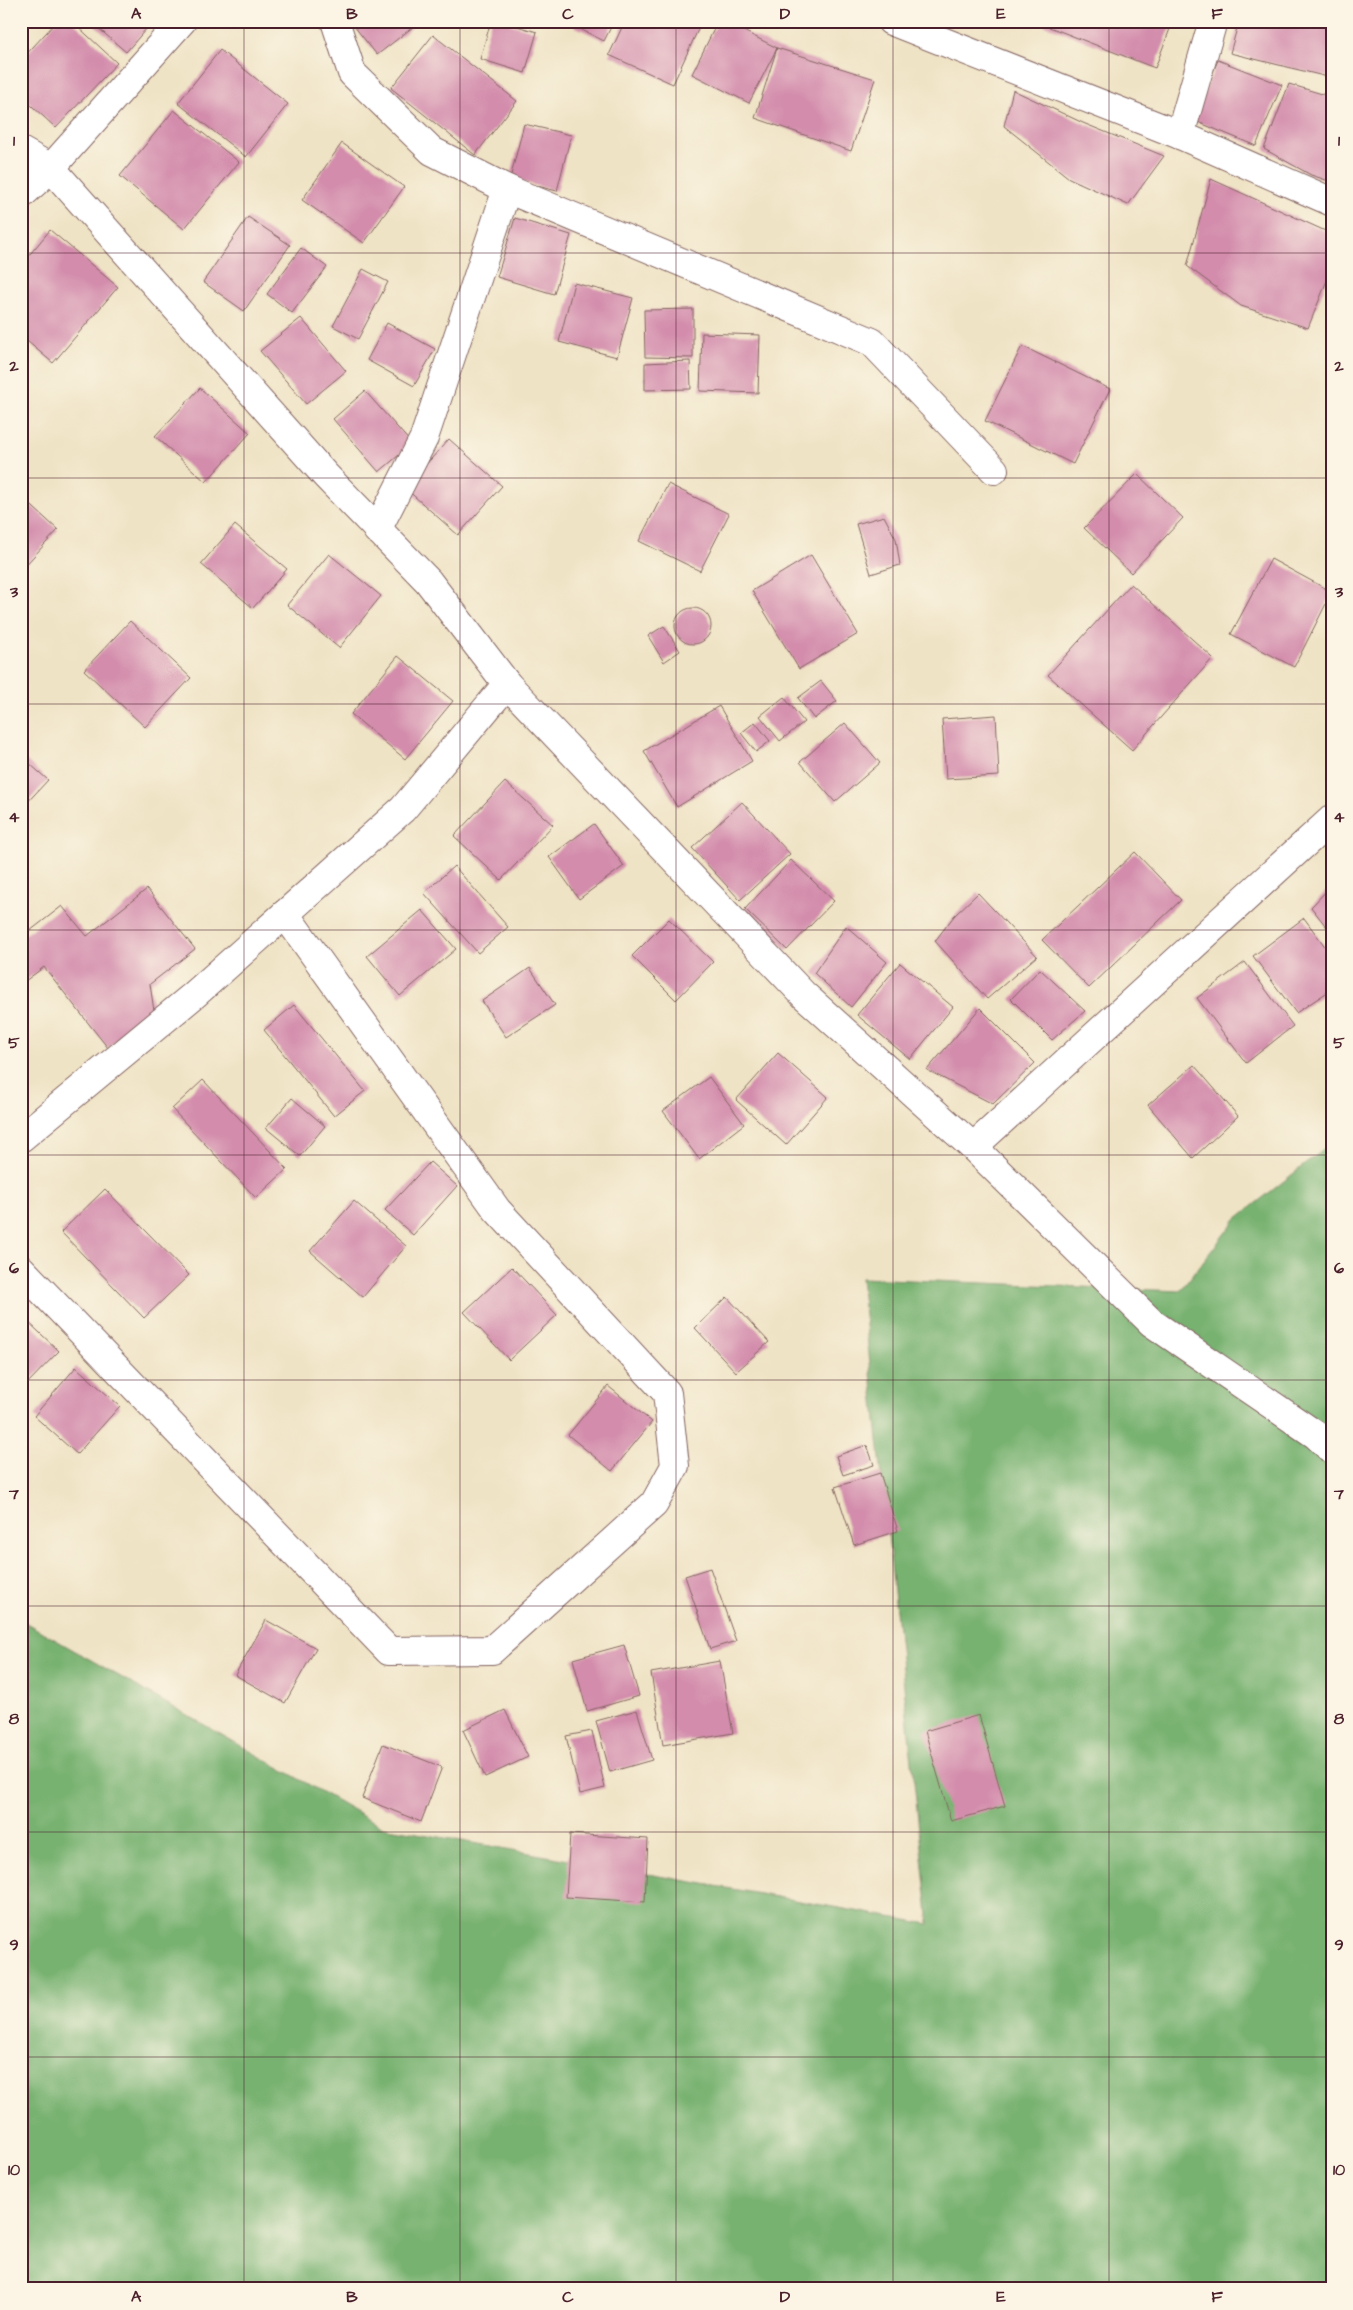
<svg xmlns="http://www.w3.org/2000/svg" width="1353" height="2310" viewBox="0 0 1353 2310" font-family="'Architects Daughter',sans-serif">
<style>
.forest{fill:#78b271;stroke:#61684e}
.building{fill:#d38cac}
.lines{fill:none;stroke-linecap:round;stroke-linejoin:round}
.minor-casing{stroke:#846461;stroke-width:30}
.tertiary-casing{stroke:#846461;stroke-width:30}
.minor{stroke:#fff;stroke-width:28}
.tertiary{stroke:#fff;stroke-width:28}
.grid{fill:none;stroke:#4a1f2b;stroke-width:1;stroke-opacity:0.55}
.neatline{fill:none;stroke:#4a1f2b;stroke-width:2}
.grid-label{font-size:16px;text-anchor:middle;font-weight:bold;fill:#4a1f2b}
</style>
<rect width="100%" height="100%" fill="#fcf5e5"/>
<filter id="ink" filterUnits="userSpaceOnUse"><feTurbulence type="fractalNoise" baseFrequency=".02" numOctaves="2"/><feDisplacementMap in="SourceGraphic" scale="10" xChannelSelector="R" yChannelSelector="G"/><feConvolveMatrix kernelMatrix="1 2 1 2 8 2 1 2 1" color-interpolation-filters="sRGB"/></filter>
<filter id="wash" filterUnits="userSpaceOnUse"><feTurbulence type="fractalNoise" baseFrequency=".0096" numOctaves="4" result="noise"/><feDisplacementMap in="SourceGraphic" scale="20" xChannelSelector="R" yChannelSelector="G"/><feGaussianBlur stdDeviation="1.12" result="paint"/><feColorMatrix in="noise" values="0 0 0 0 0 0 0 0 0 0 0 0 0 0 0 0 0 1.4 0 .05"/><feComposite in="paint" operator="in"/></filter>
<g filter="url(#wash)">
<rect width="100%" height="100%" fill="#efe3c5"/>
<polygon class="forest" points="1332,1143 1332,2289 21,2289 21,1620 383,1827 929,1924 861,1278 1180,1291 1236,1219"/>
<g id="blocks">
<g class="building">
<polygon points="57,21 72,21 117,63 56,128 21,96 21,60"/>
<polygon points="90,21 153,21 126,52"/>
<polygon points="350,21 417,21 418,23 377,55"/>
<polygon points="491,21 500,21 537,32 525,73 480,59"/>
<polygon points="576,21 614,21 604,41 574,26"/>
<polygon points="625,21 702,21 673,84 609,55"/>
<polygon points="718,21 724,21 777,48 875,79 851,151 755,118 777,48 749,103 692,74"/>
<polygon points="1040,21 1173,21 1155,68 1039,23"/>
<polygon points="1239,21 1332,21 1332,78 1230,53"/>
<polygon points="433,35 517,101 475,155 391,88"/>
<polygon points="220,50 288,104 246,157 178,103"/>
<polygon points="1218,60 1282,85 1256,146 1193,120"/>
<polygon points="1289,84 1332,97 1332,182 1311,175 1264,149"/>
<polygon points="1013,90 1083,123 1164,156 1128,205 1069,178 1004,126"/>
<polygon points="174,110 239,162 184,229 120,176"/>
<polygon points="524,124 571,135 557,191 510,179"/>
<polygon points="342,143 404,187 364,243 302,200"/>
<polygon points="1211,179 1332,234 1332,268 1308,328 1241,306 1187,266"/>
<polygon points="248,217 290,245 244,311 203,282"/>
<polygon points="515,218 571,235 554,294 497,277"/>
<polygon points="50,230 118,287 53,363 21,336 21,265"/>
<polygon points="301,248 327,267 292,313 267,294"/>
<polygon points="363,269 388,282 358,339 333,326"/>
<polygon points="574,283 633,298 617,357 559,342"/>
<polygon points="693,309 693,358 645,357 644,310"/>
<polygon points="301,318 346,371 306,404 260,351"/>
<polygon points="387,323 435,349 414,386 367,360"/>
<polygon points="702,333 760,335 758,393 700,391"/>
<polygon points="1022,346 1110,389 1073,464 985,421"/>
<polygon points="690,361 691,389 645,390 645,363"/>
<polygon points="200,388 250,433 206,482 155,436"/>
<polygon points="365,391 412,444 379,472 333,419"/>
<polygon points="449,439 502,486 458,535 405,488"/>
<polygon points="1137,474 1183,518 1131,573 1084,528"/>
<polygon points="668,484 729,514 700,571 639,541"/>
<polygon points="21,496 58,530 21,570"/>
<polygon points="884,516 896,539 900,565 871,574 856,524"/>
<polygon points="235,525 287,569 253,608 201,564"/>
<polygon points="329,554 381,596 339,648 287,605"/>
<polygon points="811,555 858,634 799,669 752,591"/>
<polygon points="1271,559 1332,592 1294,667 1231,634"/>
<polygon points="1131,584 1213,658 1132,750 1048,675"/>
<circle cx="693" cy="626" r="18"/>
<polygon points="130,621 191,678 145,727 84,670"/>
<polygon points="664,626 680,651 664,662 648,636"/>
<polygon points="398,656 453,701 405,759 351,714"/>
<polygon points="821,681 837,701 814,719 798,698"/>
<polygon points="784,697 804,722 780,741 760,716"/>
<polygon points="719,706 752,761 677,807 644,751"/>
<polygon points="996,715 999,776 946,779 942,719"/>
<polygon points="755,722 770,741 756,752 741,733"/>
<polygon points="845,723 880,763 835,802 800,762"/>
<polygon points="21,756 48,780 21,809"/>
<polygon points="505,782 553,825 501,880 454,836"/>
<polygon points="742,802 790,854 740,900 692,848"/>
<polygon points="594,824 624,866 579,899 549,857"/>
<polygon points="1135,852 1181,900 1089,988 1042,940"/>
<polygon points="791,860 834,901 787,950 745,909"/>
<polygon points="454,866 508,927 478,953 424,893"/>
<polygon points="1332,885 1332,934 1311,907"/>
<polygon points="147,889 195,949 150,984 154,1011 108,1048 44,967 21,984 21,938 62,906 87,936"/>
<polygon points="978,893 1037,956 987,999 935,941 954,916"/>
<polygon points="422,910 456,949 400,996 367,956"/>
<polygon points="1304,918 1332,956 1332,989 1296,1013 1253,956"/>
<polygon points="669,919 713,962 676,1000 632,956"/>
<polygon points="846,926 887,962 851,1007 814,973"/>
<polygon points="1245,962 1293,1026 1246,1063 1197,998"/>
<polygon points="900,963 953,1007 910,1059 857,1015"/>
<polygon points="530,968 555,1005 506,1037 482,1001"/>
<polygon points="1040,969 1085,1011 1052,1040 1011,999"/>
<polygon points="294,1005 365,1091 334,1116 264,1030"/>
<polygon points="980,1008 1035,1063 993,1104 927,1070"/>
<polygon points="778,1053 828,1097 786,1145 736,1100"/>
<polygon points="1194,1065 1238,1116 1193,1158 1148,1105"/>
<polygon points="709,1077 744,1124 699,1159 663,1111"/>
<polygon points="203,1080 287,1169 256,1198 172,1109"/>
<polygon points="292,1098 325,1126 300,1156 266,1128"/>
<polygon points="430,1162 457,1186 413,1235 385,1210"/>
<polygon points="105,1189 189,1275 144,1318 61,1232"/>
<polygon points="354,1201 406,1246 363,1297 310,1251"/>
<polygon points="512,1267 557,1315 509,1360 464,1312"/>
<polygon points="727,1297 769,1342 736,1372 695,1328"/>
<polygon points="21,1315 59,1351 21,1390"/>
<polygon points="76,1367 120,1406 77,1454 34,1416"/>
<polygon points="608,1386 652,1422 612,1471 568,1435"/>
<polygon points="867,1445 874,1465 843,1475 836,1456"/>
<polygon points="880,1473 898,1531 854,1545 835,1487"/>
<polygon points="710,1568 736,1641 710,1649 685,1576"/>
<polygon points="266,1620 316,1648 285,1703 235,1675"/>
<polygon points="624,1645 639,1696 587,1711 573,1659"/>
<polygon points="720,1661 733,1733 663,1745 651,1673"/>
<polygon points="505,1710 528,1757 485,1777 463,1730"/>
<polygon points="637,1710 652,1760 610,1772 596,1721"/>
<polygon points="979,1715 1005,1806 951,1821 925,1731"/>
<polygon points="592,1731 605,1788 580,1794 566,1736"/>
<polygon points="383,1744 442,1767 421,1822 362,1798"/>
<polygon points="570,1834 648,1839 645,1902 566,1897"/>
</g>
</g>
</g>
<g filter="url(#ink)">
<use href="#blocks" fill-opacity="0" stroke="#846461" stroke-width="1"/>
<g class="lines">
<defs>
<g id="minor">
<polyline points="335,21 352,73 432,151 507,189 872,342 994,470"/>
<polyline points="1180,135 1213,21"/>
<polyline points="21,151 51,168 326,476 428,581 507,684 804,995 973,1147 1332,819"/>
<polyline points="21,195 51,168 182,21"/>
<polyline points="377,530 424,438 507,189"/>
<polyline points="21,1138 194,995 403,809 507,684"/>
<polyline points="973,1147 1152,1323 1316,1435 1332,1450"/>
<polyline points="21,1269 389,1651 492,1650 654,1504 675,1466 667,1393 497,1210 285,914"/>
</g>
<polyline id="tertiary" points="891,21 1180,135 1332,202"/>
</defs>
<use href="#minor" class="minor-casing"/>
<use href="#tertiary" class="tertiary-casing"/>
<use href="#minor" class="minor"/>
<use href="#tertiary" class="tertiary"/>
</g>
</g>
<path class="grid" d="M244,21V2289M460,21V2289M676,21V2289M893,21V2289M1109,21V2289M21,253H1332M21,478H1332M21,704H1332M21,930H1332M21,1155H1332M21,1380H1332M21,1606H1332M21,1832H1332M21,2057H1332"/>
<rect width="1353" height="2310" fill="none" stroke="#fcf5e5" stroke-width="55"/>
<rect x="28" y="28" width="1298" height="2254" class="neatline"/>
<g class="grid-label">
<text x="136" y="19">A</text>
<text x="352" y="19">B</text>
<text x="568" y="19">C</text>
<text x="785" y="19">D</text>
<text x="1001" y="19">E</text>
<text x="1217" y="19">F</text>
<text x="14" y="146">1</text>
<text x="1339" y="146">1</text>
<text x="14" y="371">2</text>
<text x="1339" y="371">2</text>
<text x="14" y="597">3</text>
<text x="1339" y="597">3</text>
<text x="14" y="822">4</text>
<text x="1339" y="822">4</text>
<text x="14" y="1048">5</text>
<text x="1339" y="1048">5</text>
<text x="14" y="1273">6</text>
<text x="1339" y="1273">6</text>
<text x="14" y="1499">7</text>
<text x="1339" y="1499">7</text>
<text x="14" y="1724">8</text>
<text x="1339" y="1724">8</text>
<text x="14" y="1950">9</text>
<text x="1339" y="1950">9</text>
<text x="14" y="2175">10</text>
<text x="1339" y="2175">10</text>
<text x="136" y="2302">A</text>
<text x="352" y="2302">B</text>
<text x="568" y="2302">C</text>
<text x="785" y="2302">D</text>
<text x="1001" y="2302">E</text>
<text x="1217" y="2302">F</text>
</g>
</svg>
